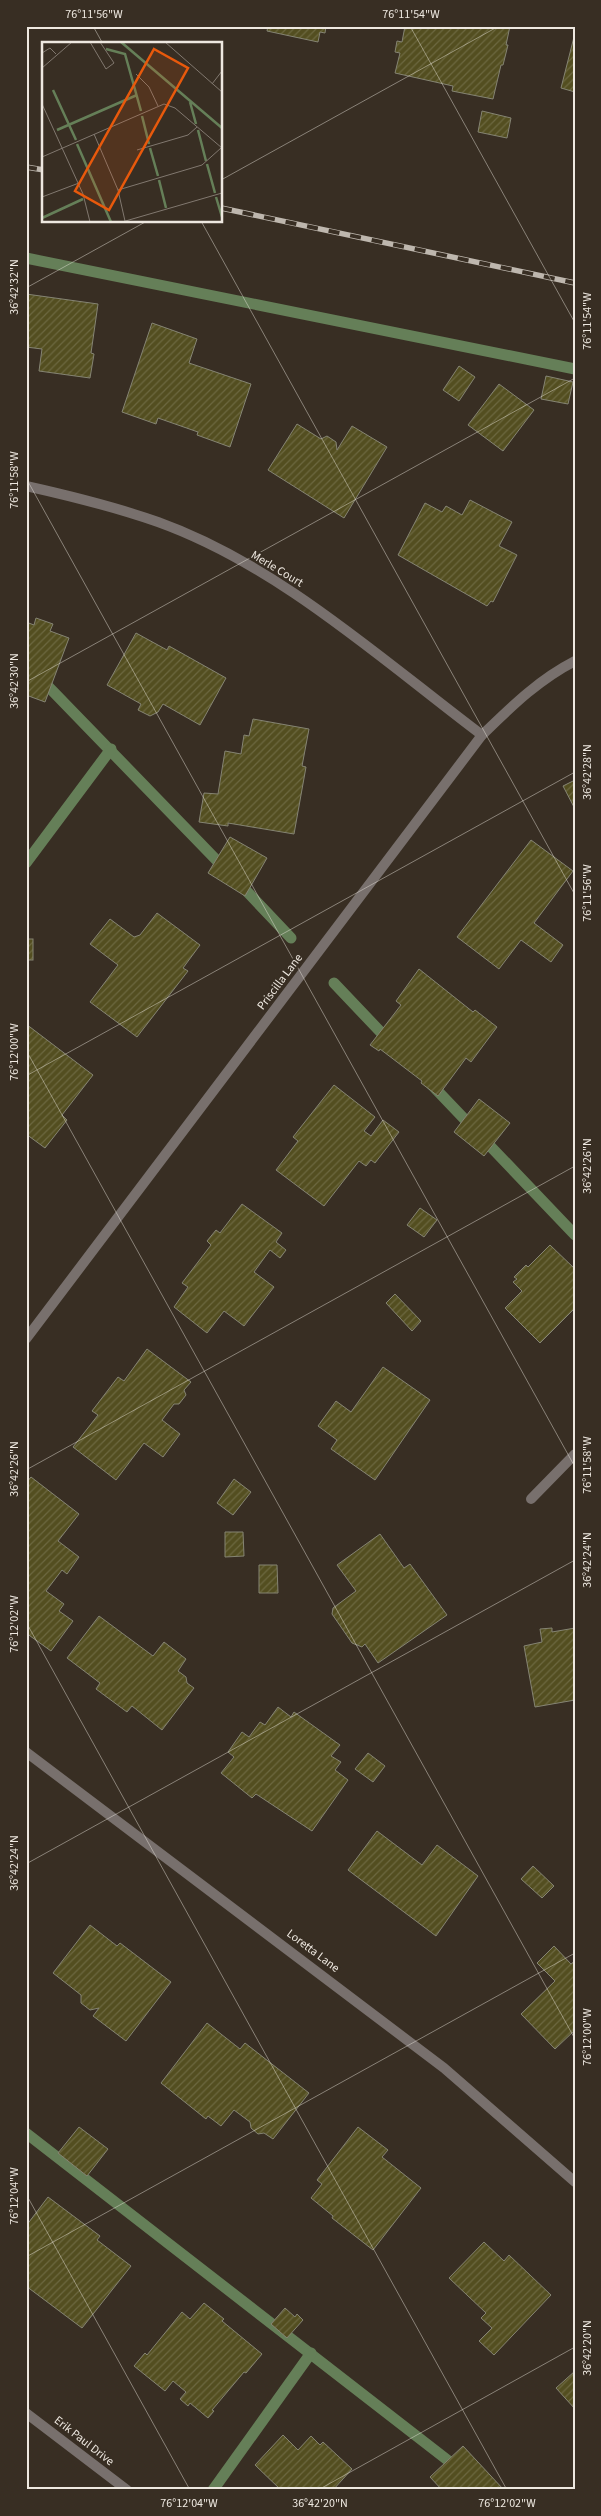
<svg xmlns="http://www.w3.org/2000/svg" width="601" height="2516" viewBox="0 0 601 2516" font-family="'Source Sans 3',sans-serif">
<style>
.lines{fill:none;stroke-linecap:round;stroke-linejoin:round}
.stream{stroke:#657f58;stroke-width:11}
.building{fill:url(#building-hatch);stroke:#858473}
.minor{stroke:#78706d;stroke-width:10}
.rail-casing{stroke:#beb7ae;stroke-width:5.5}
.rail{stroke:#382e23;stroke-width:4;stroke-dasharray:11;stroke-linecap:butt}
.ticks{fill:none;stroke:#eee8e0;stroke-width:1;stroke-opacity:0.45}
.labels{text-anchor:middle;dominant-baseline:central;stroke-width:4;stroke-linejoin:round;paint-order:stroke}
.street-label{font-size:12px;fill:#eee8e0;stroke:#382e23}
.inset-river{fill:none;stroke:#657f58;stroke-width:2.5}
.inset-road{fill:none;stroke:#81786f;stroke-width:1}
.view{fill:#e8590c;fill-opacity:0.15;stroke:#e8590c;stroke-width:2.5}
.inset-edge{fill:none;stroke:#eee8e0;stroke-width:2.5}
.neatline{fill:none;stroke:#eee8e0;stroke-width:2}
.ticks-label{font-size:12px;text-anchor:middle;fill:#eee8e0}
</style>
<defs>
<pattern id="building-hatch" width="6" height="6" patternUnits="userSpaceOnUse" patternTransform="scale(1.25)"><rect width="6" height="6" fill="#534e20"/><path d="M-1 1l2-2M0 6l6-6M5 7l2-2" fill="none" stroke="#6c6840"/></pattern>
</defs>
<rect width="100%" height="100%" fill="#382e23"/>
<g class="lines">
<g class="stream">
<polyline points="26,258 575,369"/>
<polyline points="40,678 227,871"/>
<polyline points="26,863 111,749"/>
<polyline points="238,882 291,938"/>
<polyline points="334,983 391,1043"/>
<polyline points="430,1083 575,1235"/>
<polyline points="26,2133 459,2469"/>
<polyline points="213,2490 311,2353"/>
</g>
</g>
<g class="building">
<polygon points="268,26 326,26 325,33 320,32 318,42 267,31"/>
<polygon points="405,26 510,26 506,45 508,45 503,65 501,65 493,99 452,91 453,86 395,73 400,53 395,52 397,41 402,42"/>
<polygon points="575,33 575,92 561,88"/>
<polygon points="482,111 511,118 507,138 478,132"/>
<polygon points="26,294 98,304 91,353 94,354 90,378 39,371 42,349 26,347"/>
<polygon points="152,323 197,339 189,363 251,384 230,447 197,435 198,432 158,418 156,424 122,412"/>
<polygon points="459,366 475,377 459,401 443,390"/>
<polygon points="546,376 573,382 568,404 541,399"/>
<polygon points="499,384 534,410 503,451 468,425"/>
<polygon points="297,424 321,439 327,436 336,442 337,450 352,426 387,447 344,518 268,470"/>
<polygon points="470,500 512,522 499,546 517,555 493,602 491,601 487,606 398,555 425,503 442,512 446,506 462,515"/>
<polygon points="36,618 53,624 50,631 69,638 45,702 26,695 26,622 34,625"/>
<polygon points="136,633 167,650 169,646 226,678 200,725 163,704 158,712 150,716 138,710 141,704 107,685"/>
<polygon points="253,719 309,729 302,766 306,767 294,834 228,823 228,826 199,822 204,793 218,794 225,751 241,754 244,735 249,736"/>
<polygon points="575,780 575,809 563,786"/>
<polygon points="230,837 267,858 245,896 208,873"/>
<polygon points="531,840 573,871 534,923 563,945 551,962 521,940 499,969 457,937"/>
<polygon points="157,913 200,945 183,968 188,971 137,1037 90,1002 118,965 90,944 110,919 134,937 140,935"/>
<rect x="26" y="939" width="7" height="21"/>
<polygon points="419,969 473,1012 475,1010 497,1027 471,1062 466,1058 438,1096 421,1083 422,1081 380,1049 379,1051 370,1045 401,1005 396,1001"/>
<polygon points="26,1024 93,1075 62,1115 67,1120 45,1148 26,1134"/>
<polygon points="334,1085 375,1117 364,1131 371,1136 383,1120 399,1132 375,1163 371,1160 366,1166 359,1161 324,1206 276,1170 298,1141 293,1137"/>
<polygon points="479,1099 510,1123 484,1156 454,1132"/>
<polygon points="242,1204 282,1233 276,1242 286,1250 280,1258 270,1250 254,1272 274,1287 244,1326 224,1311 207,1333 174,1307 188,1287 182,1283 211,1245 207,1241 216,1230 220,1233"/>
<polygon points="420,1208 437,1220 424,1237 407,1225"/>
<polygon points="550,1245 575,1269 575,1308 540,1343 505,1308 522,1291 513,1282 517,1279 514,1277 526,1265 528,1267"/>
<polygon points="395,1294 421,1321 412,1331 386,1303"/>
<polygon points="147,1349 191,1382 184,1390 186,1395 179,1404 174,1404 162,1420 180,1434 163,1457 144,1443 116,1480 73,1447 98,1415 92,1411 118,1377 124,1381"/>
<polygon points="383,1367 430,1400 375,1480 331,1449 337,1440 318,1426 336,1401 351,1412"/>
<polygon points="31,1477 79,1514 58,1541 79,1557 67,1574 62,1570 46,1591 64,1604 59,1611 73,1621 51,1651 26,1633 26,1483"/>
<polygon points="234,1479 251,1492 233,1515 217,1503"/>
<polygon points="225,1532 243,1532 244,1556 225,1557"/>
<polygon points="380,1534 404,1568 410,1564 447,1615 378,1663 365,1644 362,1647 352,1643 332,1614 333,1608 356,1591 337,1565"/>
<polygon points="259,1565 277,1565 278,1593 259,1593"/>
<polygon points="99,1616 153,1656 164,1642 186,1659 178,1671 186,1677 187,1683 194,1688 162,1730 132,1706 127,1712 96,1689 100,1683 67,1658"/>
<polygon points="552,1628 552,1632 575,1628 575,1700 535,1707 524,1646 542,1642 540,1629"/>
<polygon points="278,1707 291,1717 294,1712 340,1745 331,1756 341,1762 335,1770 348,1780 312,1831 256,1794 252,1798 221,1773 234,1757 228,1752 242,1732 249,1737 260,1722 265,1725"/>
<polygon points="368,1753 385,1766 373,1782 355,1769"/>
<polygon points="377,1831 422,1865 437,1845 478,1876 436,1936 348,1870"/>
<polygon points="533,1866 554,1886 542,1898 521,1879"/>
<polygon points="90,1925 117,1946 120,1943 171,1982 126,2041 93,2016 99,2008 90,2010 81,2003 81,1995 53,1973"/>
<polygon points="554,1946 571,1964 575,1961 575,2030 555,2049 521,2014 555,1981 537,1963"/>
<polygon points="207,2023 240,2049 245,2043 309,2093 273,2139 264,2133 258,2134 251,2128 250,2122 234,2110 221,2126 208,2116 206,2119 161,2083"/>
<polygon points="79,2127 108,2149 87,2176 58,2153"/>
<polygon points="358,2127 388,2150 382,2157 421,2188 373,2250 332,2218 333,2216 311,2198 322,2184 317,2180"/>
<polygon points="48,2197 100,2236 97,2240 131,2266 82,2328 26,2286 26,2226"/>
<polygon points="484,2242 504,2261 509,2255 551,2295 494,2355 479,2341 492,2328 481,2318 486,2313 449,2278"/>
<polygon points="204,2303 224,2319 222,2321 262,2354 246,2373 244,2372 212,2410 214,2411 208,2418 190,2403 188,2406 180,2399 186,2392 173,2381 165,2391 134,2366 145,2353 147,2355 182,2312 190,2319"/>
<polygon points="285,2308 295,2317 297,2314 303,2320 287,2338 271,2324"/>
<polygon points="575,2371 575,2409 556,2388"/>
<polygon points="283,2435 298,2450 311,2436 320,2445 323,2442 352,2469 333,2490 281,2490 255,2465"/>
<polygon points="463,2446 504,2490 442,2490 430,2477"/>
</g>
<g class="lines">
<g class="minor">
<path d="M26,486C71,496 115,507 158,522C278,565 381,659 482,735"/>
<path d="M26,1339L482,735C511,707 538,680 575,661"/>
<polyline points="531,1499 575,1454"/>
<polyline points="26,1752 444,2068 575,2182"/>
<polyline points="26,2413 127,2490"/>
</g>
<defs>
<g id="rail">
<polyline points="26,167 44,170"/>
<polyline points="221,208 575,283"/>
</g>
</defs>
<use href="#rail" class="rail-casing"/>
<use href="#rail" class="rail"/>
</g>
<path class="ticks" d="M93,26L103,44M410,26L575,323M221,180L499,26M201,221L575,895M26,288L147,221M26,478L575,1467M26,682L575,378M26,1050L575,2039M26,1076L575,772M26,1470L575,1166M26,1622L507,2490M26,1864L575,1560M26,2194L190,2490M26,2257L575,1953M318,2490L575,2347"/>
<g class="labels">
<g class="street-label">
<text transform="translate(277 569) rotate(31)">Merle Court</text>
<text transform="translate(280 982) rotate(-53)">Priscilla Lane</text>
<text transform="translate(313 1951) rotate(37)">Loretta Lane</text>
<text transform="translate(84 2441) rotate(38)">Erik Paul Drive</text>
</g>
</g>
<g transform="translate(42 42)">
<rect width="180" height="180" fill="#382e23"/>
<path class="inset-river" d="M79,0L180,86M64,7L83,12L99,69M11,48L34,98M148,60L154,82M100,74L107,102M15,88L95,53M156,88L164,119M35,102L69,180M108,106L116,134M165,122L173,151M117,138L124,166M174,155L180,175M0,176L41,157"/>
<path class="inset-road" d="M48,0L64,27L72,21L58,0M123,0L180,50M0,11L8,6L14,12M0,26L30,0M94,32L107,45L116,64M170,42L180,29M0,62L41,152L48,180M52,92L76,148L83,179M95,108L146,93L155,85M0,115L122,62L133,66L180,106M76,148L160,123L179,106M0,155L37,141M80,180L180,151"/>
<path class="view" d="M112,7L146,26L67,168L33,149Z"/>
<rect width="180" height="180" class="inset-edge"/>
</g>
<rect width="601" height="2516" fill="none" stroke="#382e23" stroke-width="55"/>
<rect x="28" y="28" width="546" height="2460" class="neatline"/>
<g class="ticks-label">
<text x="94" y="18">76°11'56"W</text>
<text x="411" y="18">76°11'54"W</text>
<text transform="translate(14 287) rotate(-90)" y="4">36°42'32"N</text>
<text transform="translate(587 321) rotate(-90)" y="4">76°11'54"W</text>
<text transform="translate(14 480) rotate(-90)" y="4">76°11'58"W</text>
<text transform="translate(14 681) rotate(-90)" y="4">36°42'30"N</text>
<text transform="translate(587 772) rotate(-90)" y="4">36°42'28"N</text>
<text transform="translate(587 893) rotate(-90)" y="4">76°11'56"W</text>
<text transform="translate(14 1052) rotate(-90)" y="4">76°12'00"W</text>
<text transform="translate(587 1166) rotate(-90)" y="4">36°42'26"N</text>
<text transform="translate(587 1465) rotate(-90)" y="4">76°11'58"W</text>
<text transform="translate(14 1469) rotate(-90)" y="4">36°42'26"N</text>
<text transform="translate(587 1560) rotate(-90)" y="4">36°42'24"N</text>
<text transform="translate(14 1624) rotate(-90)" y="4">76°12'02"W</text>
<text transform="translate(14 1863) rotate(-90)" y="4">36°42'24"N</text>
<text transform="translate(587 2037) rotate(-90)" y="4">76°12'00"W</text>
<text transform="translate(14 2196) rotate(-90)" y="4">76°12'04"W</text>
<text transform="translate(587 2348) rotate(-90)" y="4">36°42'20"N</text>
<text x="189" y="2507">76°12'04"W</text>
<text x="320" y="2507">36°42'20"N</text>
<text x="507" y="2507">76°12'02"W</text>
</g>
</svg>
